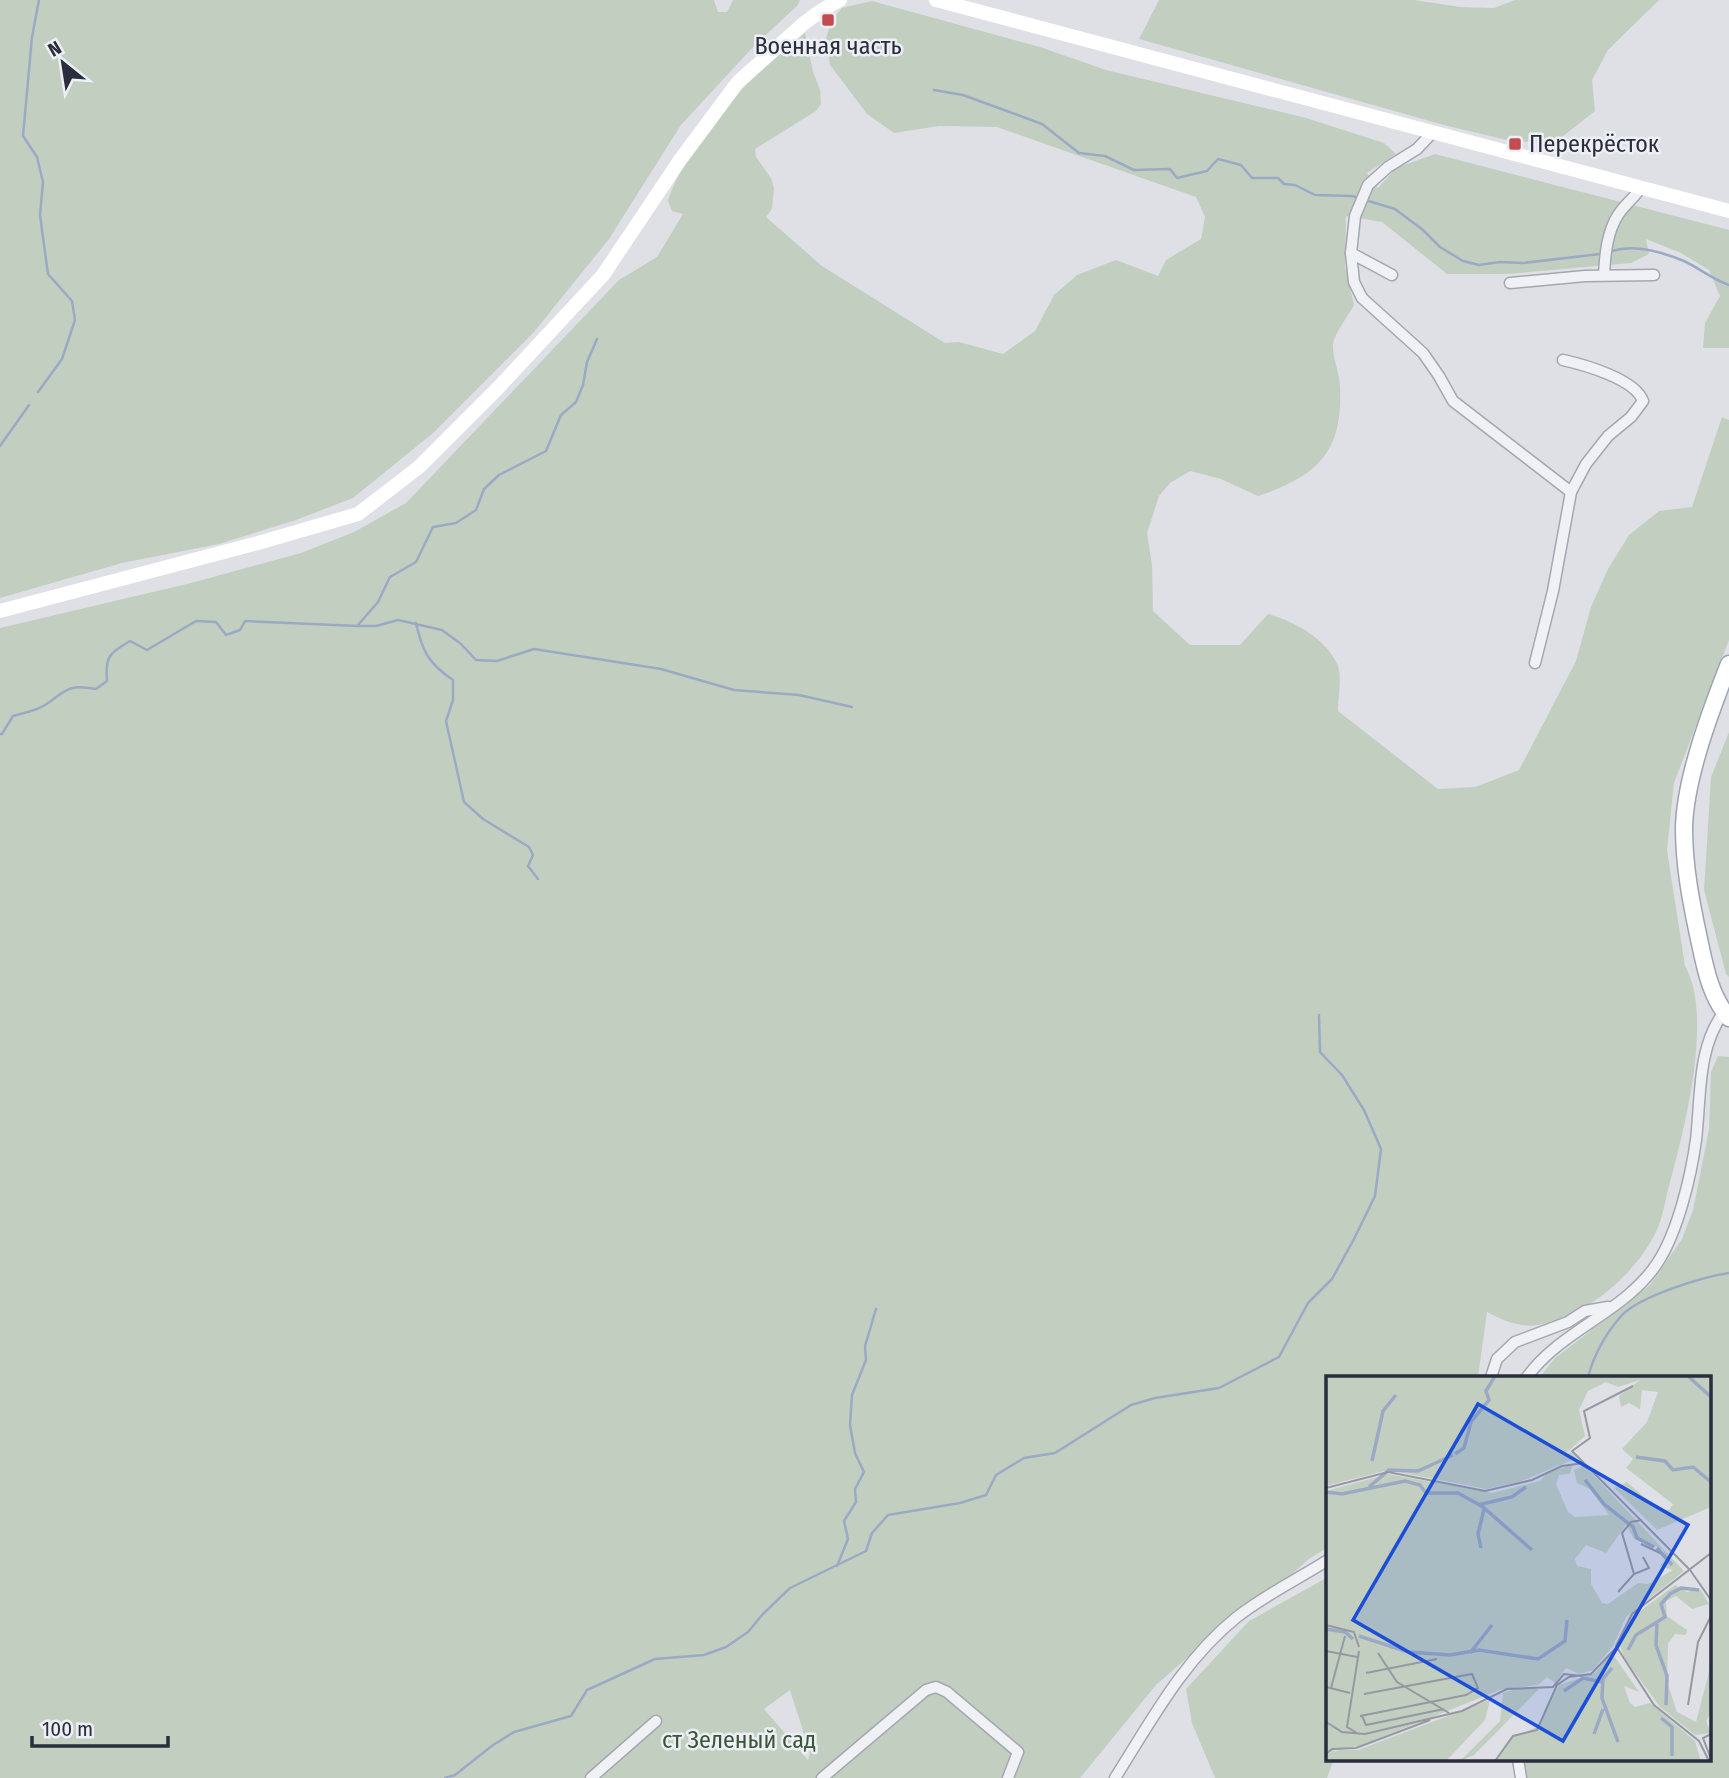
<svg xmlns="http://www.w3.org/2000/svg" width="1729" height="1778" font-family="'Fira Sans Condensed',sans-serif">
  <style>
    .green { fill: #c2cfc0; fill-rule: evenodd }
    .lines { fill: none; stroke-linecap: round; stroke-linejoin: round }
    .stream { stroke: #9ca9c4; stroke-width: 2.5 }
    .street-casing { stroke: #a4a7b0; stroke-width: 13 }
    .primary-casing { stroke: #9ea3b1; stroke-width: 19 }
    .street { stroke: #f0f1f5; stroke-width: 10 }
    .secondary { stroke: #fff; stroke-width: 14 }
    .primary { stroke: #fff; stroke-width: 16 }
    .poi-dot { fill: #c24c4e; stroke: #edeff4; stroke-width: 2.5 }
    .labels { text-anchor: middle; stroke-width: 5; stroke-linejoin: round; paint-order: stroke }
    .poi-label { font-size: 24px; fill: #292d3c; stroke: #edeff4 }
    .park-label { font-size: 24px; fill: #395637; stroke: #edeff4 }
    .inset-river { fill: none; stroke: #9ca9c4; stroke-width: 3.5 }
    .inset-road { fill: none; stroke: #9698a2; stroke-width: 2 }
    .view { fill: #1d4ed8; fill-opacity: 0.15; stroke: #1d4ed8; stroke-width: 3.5 }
    .inset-edge { fill: none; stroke: #292d3c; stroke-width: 3.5 }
  </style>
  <rect width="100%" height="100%" fill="#dee0e6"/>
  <g class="green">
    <polygon points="0,0 714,0 718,12 727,12 733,0 800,0 797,6 755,45 681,125 609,239 534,332 432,434 353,498 296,520 219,544 122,563 0,598"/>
    <polygon points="1159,0 1414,0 1460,7 1494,8 1515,0 1659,0 1608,50 1592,80 1595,111 1557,141 1515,142 1444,125 1139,39"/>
    <path d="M872,1L1040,47L1106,70L1306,118L1384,143L1396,154L1367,173L1378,188L1396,168L1435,154L1729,230V348H1703L1705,323L1720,296L1709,270L1681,253L1646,239L1649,254L1631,263L1508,274H1447L1382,222L1346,216L1345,266L1354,305C1349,314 1334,335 1333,344C1332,357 1340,373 1340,387C1343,452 1318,476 1258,496L1221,479L1190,471L1170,483L1159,496L1147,533L1152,565L1153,611L1190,645H1240L1268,614C1295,622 1327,639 1338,666C1342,678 1338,698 1338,711L1438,789L1475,787L1519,770L1576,661L1591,607L1608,569L1629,535L1659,511L1692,507L1722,417L1729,420V640L1674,783L1667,850L1685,966C1714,1016 1684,1131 1669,1186C1665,1200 1663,1218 1656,1232C1634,1276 1588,1315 1538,1325C1520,1328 1502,1320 1487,1312L1478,1377H1328V1547L1309,1559L1260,1602L1205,1642L1156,1685L1080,1778H0V628L191,583L301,553L354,532L406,503L619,280L657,257L683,214L672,211L668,201C680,162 718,113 747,84C765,66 786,50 805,33L813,72L820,90L821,104L816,111L755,149L756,157L771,178L774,188L772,209L766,217L822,266L945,343L959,342L1003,354L1035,331L1054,295L1077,275L1116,260L1158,276L1166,260L1201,239L1205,217L1196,197L997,127L939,126L894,133L867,114L830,65L826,39L831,21L842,8ZM790,1690L810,1753L808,1760L764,1709Z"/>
    <polygon points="1729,732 1729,977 1726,974 1704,890 1711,777"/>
    <polygon points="1718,1056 1729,1057 1729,1778 1525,1778 1523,1759 1710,1759 1710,1377 1540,1377 1554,1359 1650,1285 1682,1239 1693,1210 1709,1129 1711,1072"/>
    <polygon points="1328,1577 1328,1759 1334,1759 1327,1778 1215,1778 1192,1723 1186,1689 1249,1621"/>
  </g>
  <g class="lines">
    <g class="stream">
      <polyline points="934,90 963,95 1042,124 1079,153 1105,156 1134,170 1170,169 1177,178 1207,171 1218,159 1241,165 1252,178 1278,178 1284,184 1295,185 1315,195 1352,196 1395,209 1423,230 1440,247 1463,261 1479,265 1500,262 1523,263 1600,254"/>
      <path d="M1612,251C1634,244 1662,252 1684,261C1699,268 1712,279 1729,285"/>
      <polyline points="38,392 62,359 75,320 72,301 48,274 40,215 43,182 37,157 23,136 32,37 39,0"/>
      <polyline points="0,446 29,405"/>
      <path d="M416,623C422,651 429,664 453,680V700L446,721L464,802L483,819L529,847L533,855L528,866L538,879"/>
      <polyline points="358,625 378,602 390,577 416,562 433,527 456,523 476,510 484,489 499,475 546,451 561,415 576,402 583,385 587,362 597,339"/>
      <path d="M0,734H2L13,716C23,713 36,711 45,705C67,690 67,684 96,689L107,681C105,657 109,653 130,641L147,650L196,621L216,622L226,635L240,630L245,621L358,626H376L398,620L442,630L461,644L476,660L497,661L534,649L661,669L734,690L799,695L852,707"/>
      <path d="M1588,1377C1594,1355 1606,1333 1622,1315C1641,1296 1702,1277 1729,1273"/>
      <polyline points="837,1566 848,1539 844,1521 856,1502 855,1489 864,1472 855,1453 850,1425 852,1395 866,1360 865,1346 876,1309"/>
      <polyline points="445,1778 455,1775 493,1745 514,1732 571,1716 587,1690 655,1659 704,1655 726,1647 748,1632 763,1614 790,1588 866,1551 872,1533 888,1515 960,1503 986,1495 996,1475 1024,1458 1055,1453 1131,1405 1155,1398 1219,1388 1279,1357 1308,1303 1332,1279 1354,1239 1375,1196 1381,1149 1364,1110 1342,1075 1320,1052 1319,1015"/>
    </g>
    <defs>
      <g id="street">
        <polyline points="1432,133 1417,149 1388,167 1368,185 1355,216 1351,253 1354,282 1362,298 1423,353 1439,376 1453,401 1571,492"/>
        <polyline points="1351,253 1392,275"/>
        <path d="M1604,275C1605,255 1607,232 1618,215C1624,205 1634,198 1640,189"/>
        <polyline points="1510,283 1585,276 1654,275"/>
        <path d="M1535,663L1553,591L1571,492L1586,464L1608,436L1631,417L1643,401C1635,379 1585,365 1563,360"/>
        <polyline points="1491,1377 1497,1359 1515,1342 1568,1322 1585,1311 1608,1307"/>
        <path d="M1527,1377C1562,1329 1626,1312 1658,1262C1678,1231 1691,1176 1696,1140C1701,1098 1697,1047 1724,1012"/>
        <polyline points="1518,1759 1521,1778"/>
        <polyline points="591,1778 656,1721"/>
        <polyline points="822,1778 926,1690 936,1687 947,1692 1018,1752 1008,1778"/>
        <path d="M1115,1778C1151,1721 1184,1659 1237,1617C1265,1595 1298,1579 1328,1560"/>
      </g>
      <path id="primary" d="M1729,664C1711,710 1685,778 1684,828C1684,866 1691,902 1699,939C1705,967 1710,996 1729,1018"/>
    </defs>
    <use href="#street" class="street-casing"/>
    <use href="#primary" class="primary-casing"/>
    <use href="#street" class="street"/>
    <g class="secondary">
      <polyline points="936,0 1729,211"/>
      <polyline points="0,611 258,543 358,514 419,467 498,388 603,275 680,160 738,82 803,24 822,10 840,0"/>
    </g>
    <use href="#primary" class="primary"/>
  </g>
  <g class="poi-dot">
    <rect x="821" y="13" width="14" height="14" rx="3.5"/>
    <rect x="1508" y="137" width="14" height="14" rx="3.5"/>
  </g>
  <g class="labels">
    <g class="poi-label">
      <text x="828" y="54">Военная часть</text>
      <text x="1529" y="152" text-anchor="start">Перекрёсток</text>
    </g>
    <g class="park-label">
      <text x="739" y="1748">ст Зеленый сад</text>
    </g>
  </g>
  <g transform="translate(1326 1376)">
    <rect width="385" height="385" fill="#dee0e6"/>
    <path d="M0,0H385V131L331,154L288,112L301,106L333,134H343L347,128L300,92L307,83L296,73L321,46L332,16L316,14L314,33L303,27L295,31L293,20L314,4L292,11L280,6L262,15L253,34L259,60L238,79L245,76L251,82L193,106L160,113L62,94L0,110ZM247,88L244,98L233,99L230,108L242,136L249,141L283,139L264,113L251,107L248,94L258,89L358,195L300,241L287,270L267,294L253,298L240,292L229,307L221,301L212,309L174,314L36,369L0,377V250L4,249L0,246V115L62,98L166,117L214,105L220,98ZM300,149L308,163L336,173L341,181L334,190L347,194L322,208L312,207L282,228L276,227L265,208V193L251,190L249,183L260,169L280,177ZM349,209L361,216L374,213L383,228L366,233L350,220L340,225L341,240L361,254L360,259L349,258L342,268L341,306L351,336L370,346L385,288V337L380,345L385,357L369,359L334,331L299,283L293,267L305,242ZM286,277L313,316L298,310L304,327L309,331L324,327L369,365L375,385H170L185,362L211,351L233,309L269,297ZM190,313H213L148,379L134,385L174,345L177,317ZM164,324L159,344L120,385H0V379L9,374H32Z" fill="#c2cfc0" fill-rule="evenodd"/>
    <path class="inset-river" d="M363,1L385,21M129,78L138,72L145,46L163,24L160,15L169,0M310,81L339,85L347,94L367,91L385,106M46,85L57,35L70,19M259,104L278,128L307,151L311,162L328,171M43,111L63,94L92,95L127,79M0,116L16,118L79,105L94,109L100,117H132L157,131L206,174M152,129L186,121L200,111M155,172L152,158L158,133M331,172L346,189M331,248L330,269L341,300L340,329M0,253L19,256L27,263M33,260L82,276L124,279L153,274L212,283L239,265L241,244M302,274L310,259L339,241L335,228L344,218L355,212L373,214M144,277L166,249M286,292L277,303L276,322L292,366M238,315L257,302L276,306M335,342L346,351V380M268,358L277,333"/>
    <path class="inset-road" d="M258,87L246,75L264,62L258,35L307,10M0,112L62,96L159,115L206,104L236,90L258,87L364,194M315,168L334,177M364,194L385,224M308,198L296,157L305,146L316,144M292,216L308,198L323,192L317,181M0,249L28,256L33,271M0,275L31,281M52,277L71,306L123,337M40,297L111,283M0,311L24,317M5,312L19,260M362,329L372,266L385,240M34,340L140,319L152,312L146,298L38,318M36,340L40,349L118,333M0,346L16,356L39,358L136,335L181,313L227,311L238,298L256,300M31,357L21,351L33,275M385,358L377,362L385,383M0,378L6,373L30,372L104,344M169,385L187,360L211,354L231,309L243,301L265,298L290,272M383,385L373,365L328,329L290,270L306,238L385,177"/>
    <path class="view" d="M152,28L362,149L237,365L27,244Z"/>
    <rect width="385" height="385" class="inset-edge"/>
  </g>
  <g transform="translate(63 63) rotate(330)" stroke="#edeff4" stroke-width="5" paint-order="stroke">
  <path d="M0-5L12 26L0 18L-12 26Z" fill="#292d3c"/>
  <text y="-10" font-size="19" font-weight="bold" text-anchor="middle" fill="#292d3c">N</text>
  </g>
  <path d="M32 1736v10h136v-10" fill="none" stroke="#292d3c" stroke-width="3.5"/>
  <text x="42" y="1736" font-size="21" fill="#292d3c" stroke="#edeff4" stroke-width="5" paint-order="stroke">100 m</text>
</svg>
